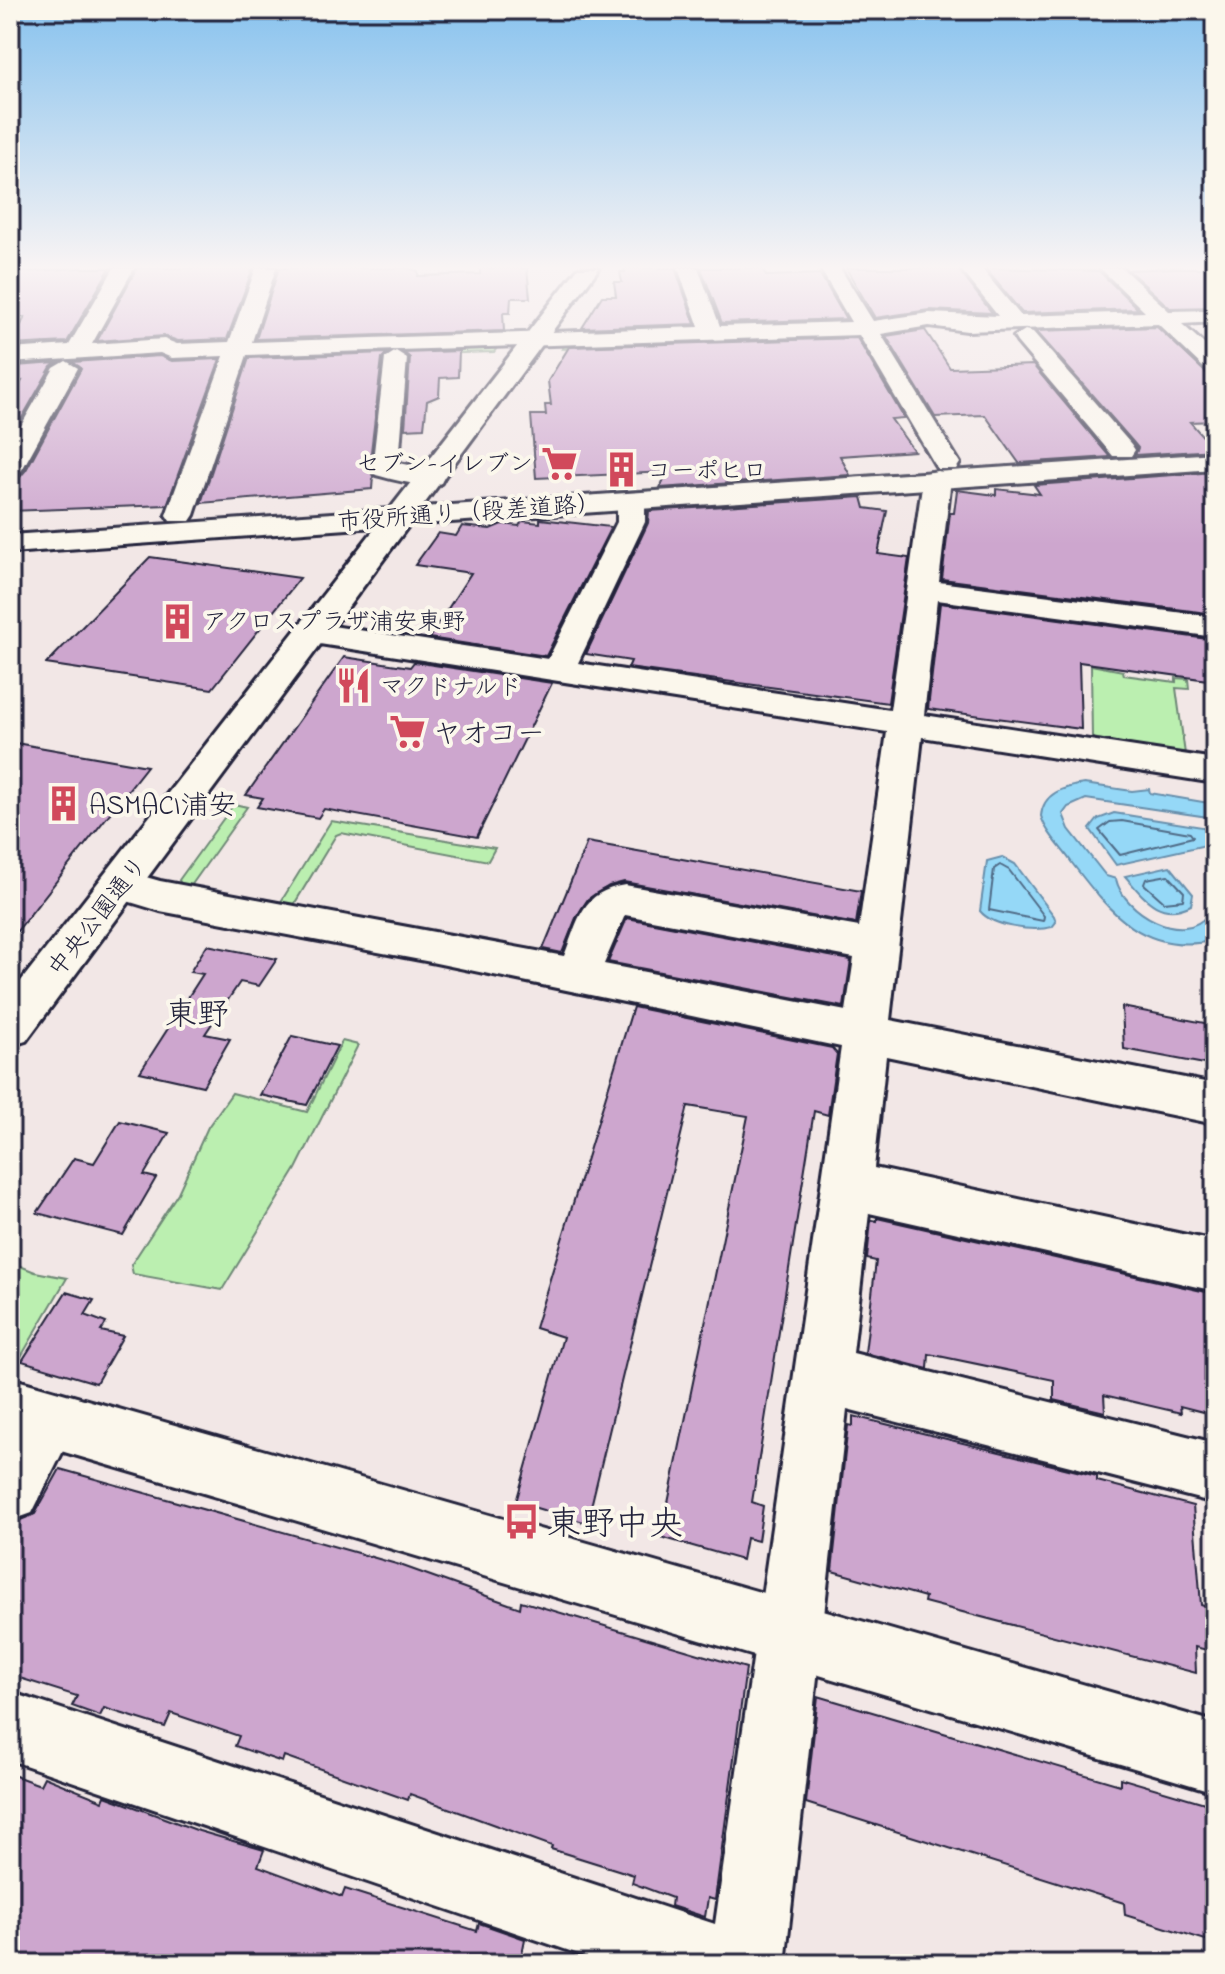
<svg xmlns="http://www.w3.org/2000/svg" width="1225" height="1974" font-family="'Indie Flower','Klee One',sans-serif">
  <style>
    .green { fill: #bbefb0; stroke: #6e8876; stroke-width: 2 }
    .water { fill: #95d8f7; stroke: #678fac; stroke-width: 2 }
    .lines { fill: none; stroke-linecap: round; stroke-linejoin: round }
    .shore { stroke: #506b86; stroke-width: 2 }
    .building { fill: #cda6ce; stroke: #22223b; stroke-width: 2 }
    .minor-casing { stroke: #22223b; stroke-width: 6 }
    .tertiary-casing { stroke: #22223b; stroke-width: 6 }
    .minor { fill: #fbf7ec; fill-rule: evenodd }
    .tertiary { fill: #fbf7ec; fill-rule: evenodd }
    .labels { text-anchor: middle; stroke-width: 8; stroke-linejoin: round; paint-order: stroke }
    .far-poi-label { font-size: 24px; fill: #22223b; stroke: #fbf7ec; text-anchor: start }
    .far-street-label { font-size: 24px; fill: #22223b; stroke: #fbf7ec }
    .poi-label { font-size: 28px; fill: #22223b; stroke: #fbf7ec; text-anchor: start }
    .quarter-label { font-size: 32px; fill: #22223b; stroke: #fbf7ec }
    .near-poi-label { font-size: 34px; fill: #22223b; stroke: #fbf7ec; text-anchor: start }
  </style>
  <rect width="100%" height="100%" fill="#f2e7e6"/>
  <filter id="ink" filterUnits="userSpaceOnUse"><feTurbulence type="fractalNoise" baseFrequency=".0125" numOctaves="2"/><feDisplacementMap in="SourceGraphic" scale="16" xChannelSelector="R" yChannelSelector="G"/><feConvolveMatrix kernelMatrix="1 2 1 2 8 2 1 2 1" color-interpolation-filters="sRGB"/></filter>
  <g filter="url(#ink)">
    <g class="green">
      <polygon points="855,331 861,339 562,349 568,340"/>
      <polygon points="501,343 494,352 248,360 249,352"/>
      <polygon points="1215,453 1215,457 610,492 1136,457"/>
      <polygon points="1091,665 1123,671 1124,675 1176,682 1176,678 1188,679 1189,689 1176,688 1185,754 1092,738"/>
      <polygon points="234,804 247,807 188,890 183,889 179,880"/>
      <polygon points="331,821 495,848 488,861 341,833 336,835 290,911 277,908"/>
      <polygon points="342,1041 358,1045 296,1169 222,1290 133,1274 131,1265 178,1193 208,1127 232,1093 307,1112"/>
      <polygon points="10,1262 35,1272 67,1278 12,1372"/>
    </g>
    <g class="water">
      <path d="M1084,784L1132,791L1149,789L1150,793L1215,804V818L1086,799L1068,807L1063,814L1069,829L1106,876L1116,879C1123,912 1184,947 1208,914C1212,907 1213,897 1215,889V940C1145,957 1110,913 1072,863C1062,848 1046,833 1041,816C1043,793 1064,787 1084,784Z"/>
      <polygon points="1114,813 1215,829 1215,843 1116,865 1090,829 1098,819"/>
      <path d="M1002,857L1015,864L1054,916L1056,922L1052,927C1033,932 993,927 980,911L987,861Z"/>
      <path d="M1170,866L1193,894L1191,905C1160,921 1144,898 1125,876Z"/>
    </g>
    <g class="lines">
      <g class="shore">
        <polygon points="1122,821 1190,833 1193,837 1120,855 1099,830 1110,822"/>
        <polygon points="1000,865 1009,870 1044,916 1043,921 989,910 994,869"/>
        <polygon points="1168,875 1184,892 1183,900 1164,902 1144,884 1146,879"/>
      </g>
    </g>
    <g class="building">
      <polygon points="78,268 110,268 67,342 11,345 25,317 10,317 10,273"/>
      <polygon points="137,268 253,268 227,339 178,341 164,336 97,341"/>
      <polygon points="279,268 407,268 418,271 418,276 480,274 480,268 527,268 530,298 511,298 510,313 503,313 504,331 256,339"/>
      <polygon points="625,268 675,268 695,324 582,328 602,296 616,296 614,282 622,282 620,272 625,272"/>
      <polygon points="701,268 762,268 766,276 820,274 846,319 722,323"/>
      <polygon points="846,268 957,268 992,313 929,310 875,318"/>
      <polygon points="985,268 1099,271 1138,309 1022,313"/>
      <polygon points="1175,268 1215,268 1215,307 1170,308 1128,270"/>
      <polygon points="1157,327 1215,381 1215,421 1190,422 1215,450 1135,455 1138,448 1133,442 1036,331"/>
      <polygon points="925,330 950,368 1033,365 1110,457 1019,463 985,415 935,417 886,336"/>
      <polygon points="857,338 904,418 891,419 914,451 840,456 850,475 660,488 667,472 536,478 531,415 546,415 545,405 551,405 548,381 569,347"/>
      <polygon points="459,351 458,377 440,378 439,396 427,401 424,428 405,429 410,358 404,353"/>
      <polygon points="387,353 382,358 369,469 373,476 372,489 201,503 249,358"/>
      <polygon points="160,356 172,361 220,359 167,505 10,511 10,479 20,477 26,470 81,369 73,362"/>
      <polygon points="57,363 51,367 10,439 10,401 22,381 10,382 10,374 15,366"/>
      <polygon points="1215,472 1215,614 942,579 950,513 954,513 957,490 996,495 996,489 1040,494 1034,485"/>
      <polygon points="862,497 865,508 887,511 878,554 909,558 888,703 628,668 631,661 586,654 648,523 649,511"/>
      <polygon points="540,519 611,527 546,656 429,638 471,573 415,565 438,533 456,536 462,526 490,529 502,524 519,526 522,521 540,523"/>
      <polygon points="150,557 300,578 212,689 46,664"/>
      <polygon points="940,603 1215,640 1215,681 1079,662 1081,729 928,709"/>
      <polygon points="344,657 410,667 414,662 552,683 477,837 324,809 318,818 257,807 263,798 246,795"/>
      <polygon points="10,742 147,766 10,940"/>
      <polygon points="587,842 861,891 856,924 624,882 609,886 588,899 576,918 562,953 543,949"/>
      <polygon points="627,918 851,960 844,1007 608,962"/>
      <polygon points="207,945 277,959 259,986 240,982 205,1034 230,1039 203,1086 140,1072 203,974 190,972"/>
      <polygon points="633,1007 832,1048 837,1054 828,1115 814,1111 752,1502 763,1506 758,1541 746,1538 742,1560 661,1537 748,1116 688,1106 587,1523 516,1502 563,1337 535,1328"/>
      <polygon points="1122,1007 1215,1025 1215,1066 1124,1049"/>
      <polygon points="292,1036 337,1046 307,1105 260,1095"/>
      <polygon points="120,1121 169,1133 144,1175 156,1178 123,1235 37,1213 74,1158 94,1163"/>
      <polygon points="877,1218 1215,1294 1215,1415 1180,1406 1181,1413 1104,1395 1105,1412 1054,1400 1054,1380 929,1354 928,1369 865,1353 876,1261 867,1259 871,1220 877,1221"/>
      <polygon points="66,1292 94,1300 85,1315 106,1323 101,1331 123,1336 96,1383 22,1361"/>
      <polygon points="853,1416 1097,1476 1097,1481 1193,1506 1201,1605 1212,1609 1215,1652 1195,1647 1196,1673 924,1602 925,1597 832,1571 848,1425 853,1426"/>
      <polygon points="60,1469 400,1565 520,1608 521,1601 746,1668 715,1900 708,1898 705,1917 671,1906 672,1898 632,1883 634,1875 551,1849 552,1846 410,1794 408,1800 284,1756 282,1762 235,1746 239,1736 171,1713 165,1727 104,1708 100,1716 72,1706 77,1696 10,1675 10,1536 18,1521 35,1514"/>
      <polygon points="818,1696 1120,1785 1120,1778 1215,1806 1215,1943 1125,1915 1124,1903 806,1803"/>
      <polygon points="10,1774 40,1785 44,1777 103,1801 105,1796 199,1831 264,1850 258,1866 342,1897 345,1889 477,1931 479,1923 525,1939 520,1964 10,1964"/>
    </g>
    <g class="lines">
      <defs>
        <g id="minor">
          <polygon points="114,268 134,268 92,344 164,339 177,344 229,342 256,268 276,268 252,342 699,327 678,268 698,268 720,326 851,322 820,268 840,268 873,321 929,313 998,316 960,268 981,268 1021,316 1145,312 1100,268 1122,268 1169,311 1215,310 1215,322 1182,324 1215,354 1215,373 1207,371 1158,324 967,331 929,326 881,334 960,463 956,469 938,469 934,463 859,335 247,355 194,515 190,521 170,521 166,515 224,356 172,358 160,353 10,363 10,349 69,345"/>
          <polygon points="1025,330 1033,332 1131,444 1135,450 1131,456 1113,456 1017,342 1014,337"/>
          <path d="M396,351L407,358L399,463L441,471L444,477L441,483C421,488 395,480 376,475L372,469L385,358Z"/>
          <polygon points="66,361 78,368 23,468 19,474 10,476 10,445 54,368"/>
          <path d="M937,471L947,473L951,479L939,582L1215,617V637L937,600L924,715L1215,759V783L922,737L890,1020L1215,1084V1124L886,1056L874,1168L1215,1241V1291L869,1213L853,1353L1215,1443V1503L847,1409L785,1964H608L10,1760V1692L715,1924L841,1047L431,962L160,911L107,895L101,885L107,875L121,870L160,881L564,956C579,919 581,892 625,885L859,927L887,732L313,643L302,640L297,633L302,626L313,623L548,659L617,522V502L621,496H641L645,502V522L578,663L890,710L923,479L927,473ZM625,915L854,958L846,1011L604,964Z"/>
          <path d="M50,1390L71,1398L79,1419L32,1513L10,1521C10,1473 0,1412 50,1390Z"/>
        </g>
        <g id="tertiary">
          <polygon points="578,268 599,268 422,507 1215,453 1215,469 409,525 26,1041 10,1046 10,995 376,527 10,553 10,535 390,509"/>
          <polygon points="10,1378 1215,1722 1215,1792 10,1436"/>
        </g>
      </defs>
      <use href="#minor" class="minor-casing"/>
      <use href="#tertiary" class="tertiary-casing"/>
      <use href="#minor" class="minor"/>
      <use href="#tertiary" class="tertiary"/>
    </g>
  </g>
  <linearGradient id="sky" x2="0" y2="1"><stop stop-color="#87c2ee"/><stop offset="0.49" stop-color="#f9f4f4"/><stop offset="1" stop-color="#f9f4f4" stop-opacity="0"/></linearGradient>
  <rect width="1225" height="545" fill="url(#sky)"/>
  <defs>
    <symbol id="supermarket-bare" viewBox="-9 -9 18 18"><path d="M-6-5.5h2.5l.6 2H6L4.5 2H-2.5L-4.4-4H-6ZM-1.5 3.2a1.3 1.3 0 1 0 .1 0ZM3 3.2a1.3 1.3 0 1 0 .1 0Z" fill="#d1495b" stroke="#fbf7ec" stroke-width="2.5" paint-order="stroke"/></symbol>
    <symbol id="building-bare" viewBox="-9 -9 18 18"><path d="M-4-6H4V6H1V3H-1V6H-4ZM-2.5-4.3h1.7v1.8h-1.7ZM.8-4.3h1.7v1.8H.8ZM-2.5-1h1.7V.8h-1.7ZM.8-1h1.7V.8H.8Z" fill="#d1495b" stroke="#fbf7ec" stroke-width="2.5" paint-order="stroke"/></symbol>
    <symbol id="restaurant-bare" viewBox="-9 -9 18 18"><path d="M-5-6h1v4h1v-4h1v4h1v-4h1v5L-1.5 .5V6h-2V.5L-5-1ZM5-6V6H3V1.5H1.5Q1.5-4 5-6Z" fill="#d1495b" stroke="#fbf7ec" stroke-width="2.5" paint-order="stroke"/></symbol>
    <symbol id="bus-bare" viewBox="-9 -9 18 18"><path d="M-5-6H5V4H4V6H2V4H-2V6H-4V4H-5ZM-3.5-4V0h7V-4ZM-3.5 1.2v1.5H-2V1.2ZM2 1.2v1.5H3.5V1.2Z" fill="#d1495b" stroke="#fbf7ec" stroke-width="2.5" paint-order="stroke"/></symbol>
  </defs>
  <g fill-rule="evenodd">
    <use href="#supermarket-bare" x="534" y="438" width="51" height="51"/>
    <use href="#building-bare" x="596" y="444" width="51" height="51"/>
    <use href="#building-bare" x="152" y="596" width="51" height="51"/>
    <use href="#restaurant-bare" x="328" y="660" width="51" height="51"/>
    <use href="#supermarket-bare" x="382" y="706" width="51" height="51"/>
    <use href="#building-bare" x="38" y="778" width="51" height="51"/>
    <use href="#bus-bare" x="496" y="1496" width="51" height="51"/>
  </g>
  <g class="labels">
    <g class="far-poi-label">
      <text x="533" y="471" text-anchor="end">セブン-イレブン</text>
      <text x="647" y="478">コーポヒロ</text>
      <text x="203" y="629">アクロスプラザ浦安東野</text>
      <text x="380" y="694">マクドナルド</text>
    </g>
    <g class="far-street-label">
      <text transform="translate(469 512) rotate(-4)" y="8">市役所通り（段差道路）</text>
      <text transform="translate(97 916) rotate(-52)" y="8">中央公園通り</text>
    </g>
    <g class="poi-label">
      <text x="433" y="742">ヤオコー</text>
      <text x="89" y="814">ASMACI浦安</text>
    </g>
    <g class="quarter-label">
      <text x="197" y="1024">東野</text>
    </g>
    <g class="near-poi-label">
      <text x="547" y="1534">東野中央</text>
    </g>
  </g>
  <rect width="1225" height="1974" fill="none" stroke="#fbf7ec" stroke-width="40"/>
  <rect x="20" y="20" width="1185" height="1934" fill="none" stroke="#22223b" stroke-width="3" filter="url(#ink)"/>
</svg>
